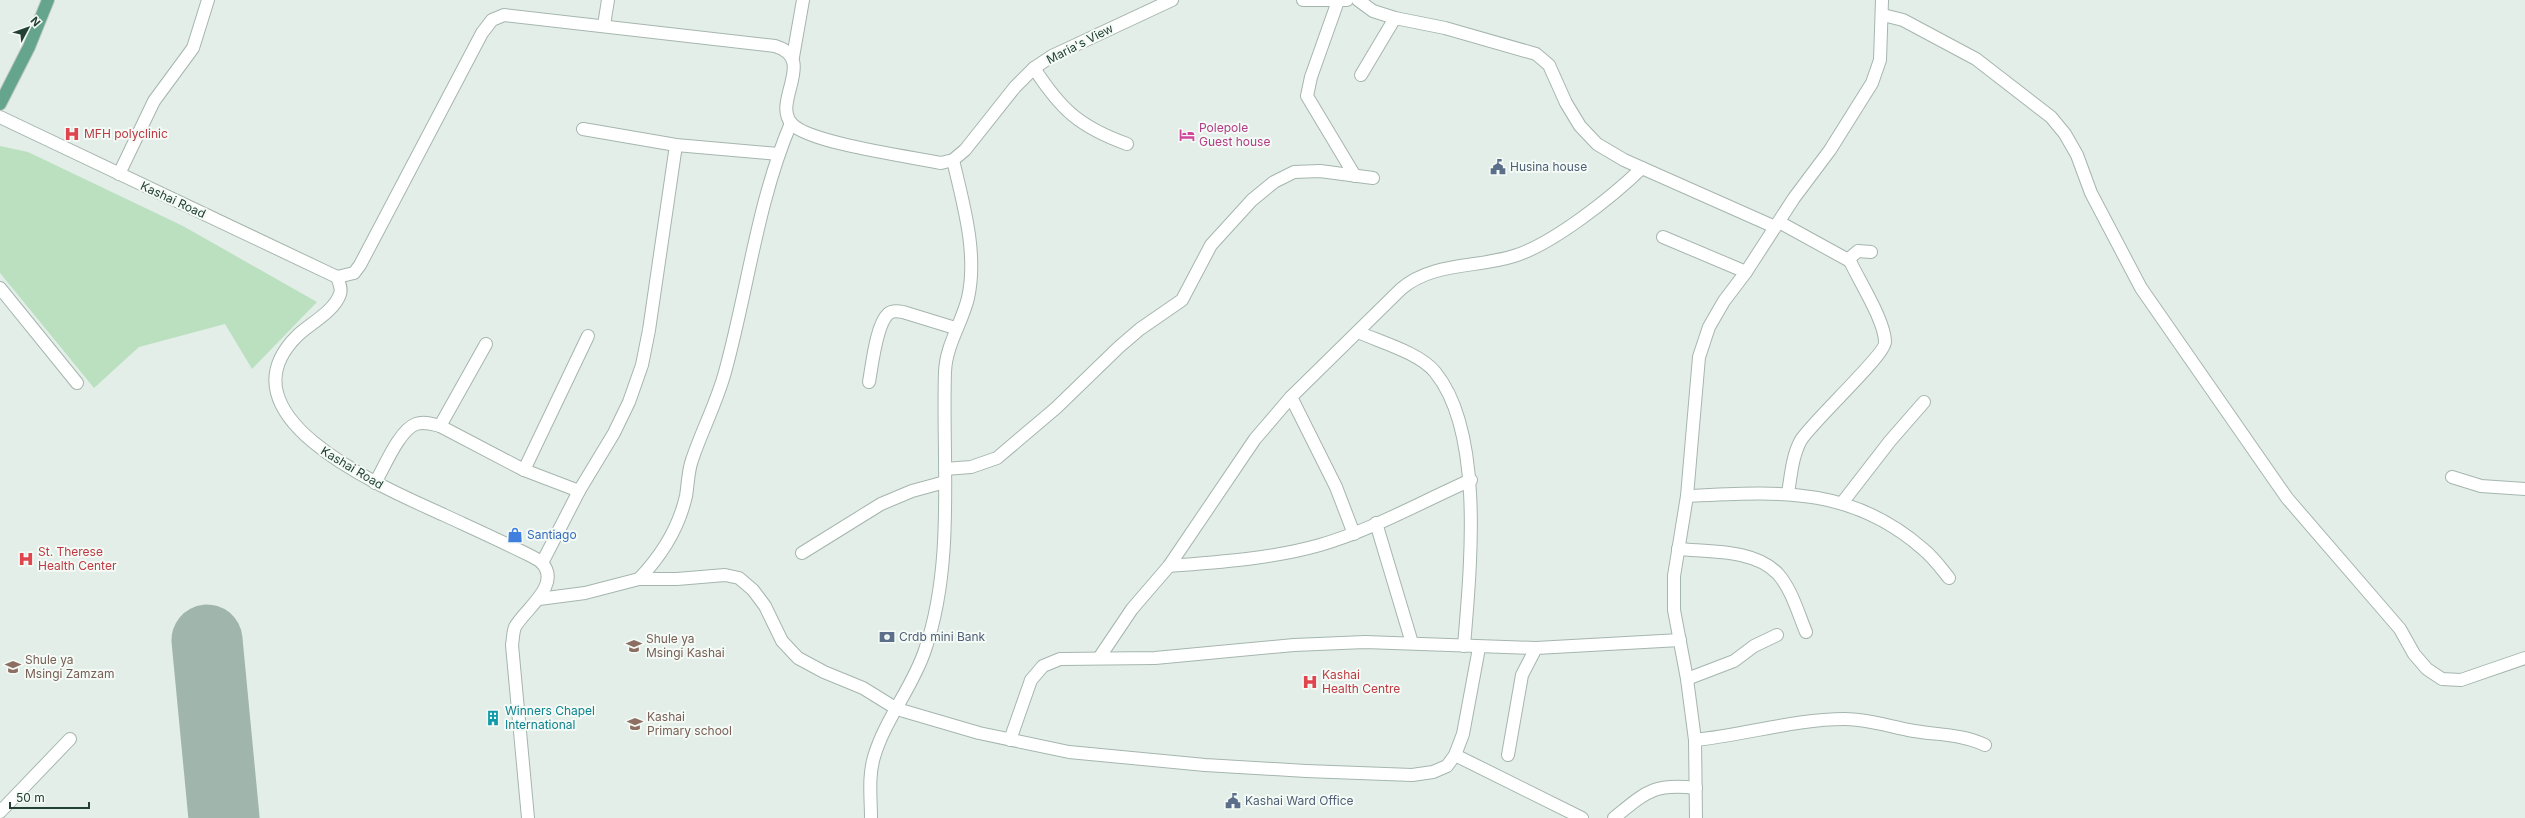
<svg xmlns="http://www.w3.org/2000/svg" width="2525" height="818" font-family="Inter,sans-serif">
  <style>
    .green { fill: #bbe0c0 }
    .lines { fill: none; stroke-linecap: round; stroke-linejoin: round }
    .runway { stroke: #a0b5ac; stroke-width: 71 }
    .minor-casing { stroke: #a5b6ae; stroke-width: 14 }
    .major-casing { stroke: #c1cac6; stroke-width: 14 }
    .minor { stroke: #fff; stroke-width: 12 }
    .major { stroke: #66a58d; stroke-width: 12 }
    .labels { text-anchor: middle; stroke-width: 4; stroke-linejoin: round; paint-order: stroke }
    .street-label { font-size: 12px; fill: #224034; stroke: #f4faf6 }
    .hotel-label { font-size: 12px; fill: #b23c85; stroke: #f4faf6; text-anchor: start }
    .health-label { font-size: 12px; fill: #be3a42; stroke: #f4faf6; text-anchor: start }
    .service-label { font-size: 12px; fill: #4e5e75; stroke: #f4faf6; text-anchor: start }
    .shop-label { font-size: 12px; fill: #366cbe; stroke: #f4faf6; text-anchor: start }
    .education-label { font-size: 12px; fill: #785e54; stroke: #f4faf6; text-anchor: start }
    .culture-label { font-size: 12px; fill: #0d838f; stroke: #f4faf6; text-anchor: start }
  </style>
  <rect width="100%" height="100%" fill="#e3eee8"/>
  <polygon class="green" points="0,146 28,152 183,226 317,302 252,369 225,324 139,347 94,388 0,273"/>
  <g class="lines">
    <polyline class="runway" points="207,640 224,818"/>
    <defs>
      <g id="minor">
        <polyline points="1303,0 1347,0"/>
        <polyline points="1358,0 1373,11 1395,18 1445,28 1536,54 1549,65 1566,103 1580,126 1597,144 1624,160 1775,227"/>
        <polyline points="1338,1 1311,77 1307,96 1355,176"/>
        <polyline points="1883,15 1903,20 1976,59 2051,117 2065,134 2077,155 2091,193 2141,288 2287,498 2400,629 2414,654 2427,669 2442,679 2461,680 2525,658"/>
        <polyline points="604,25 608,0"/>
        <polyline points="793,57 803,0"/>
        <path d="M1034,68C1061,110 1080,127 1127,144"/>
        <polyline points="1361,75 1395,18"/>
        <path d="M0,117L337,277C339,282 342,289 340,294C334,312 309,324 297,336C215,418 389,490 444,515C472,528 501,541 529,555C533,557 539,560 542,563C562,585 524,610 515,627C513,632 513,639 512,645L528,818"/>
        <polyline points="583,129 676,145 778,154"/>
        <polyline points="119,174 154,101 193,48 208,0"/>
        <polyline points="1779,222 1850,261"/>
        <polyline points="1663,237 1746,272"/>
        <path d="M337,277L354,273L360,265L482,33L492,20L504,15L775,46C818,59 771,102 792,124C809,143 912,157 941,163L953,160L965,150L1015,87L1034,68L1052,56L1172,0"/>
        <polyline points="0,288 77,383"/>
        <path d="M1358,332C1380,342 1420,353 1435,372C1485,433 1470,571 1464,646"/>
        <path d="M869,382C872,366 876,325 888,314C892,310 898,311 903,312L955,328"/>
        <polyline points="1291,397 1336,487 1354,534"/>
        <polyline points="440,426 486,344"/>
        <polyline points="945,469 971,467 997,458 1056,408 1119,347 1140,329 1182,300 1211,245 1252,200 1274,182 1294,172 1320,171 1373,178"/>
        <polyline points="524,470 588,336"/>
        <polyline points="2452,477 2481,486 2525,489"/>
        <path d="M375,483C384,468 399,430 416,424C424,421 432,424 440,426L524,470L579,491"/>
        <path d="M1788,493C1791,476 1792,456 1801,440C1813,421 1886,354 1885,342C1885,321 1859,281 1850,261L1851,257L1858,251L1871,252"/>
        <path d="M1687,496C1777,492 1850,485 1923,549C1933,557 1941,568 1949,578"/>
        <polyline points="1842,503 1890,441 1924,402"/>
        <polyline points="1376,523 1412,643"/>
        <path d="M1678,549C1709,552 1755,549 1778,574C1792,590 1798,613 1806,632"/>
        <polyline points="802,553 881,504 912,491 945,482"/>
        <polyline points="542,563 579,491 614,433 629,402 642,365 649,330 676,145"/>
        <path d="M1169,566C1220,562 1270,559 1320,545C1372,530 1421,502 1471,480"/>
        <path d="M639,579C661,556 679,527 686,496C688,484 688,471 692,460C702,430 717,402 725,372C748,289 757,203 791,123"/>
        <polyline points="539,599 585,593 639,579 677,579 725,575 739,578 753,590 765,606 782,641 798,658 824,672 863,688 897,709 979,733 1069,752 1205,765 1306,771 1412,775 1433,772 1447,766 1455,755 1463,734 1479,648"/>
        <path d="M1099,658L1132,609L1169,566L1255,439L1291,397L1401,289C1432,262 1476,268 1514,256C1553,244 1612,197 1642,168"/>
        <polyline points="1687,679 1734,661 1754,646 1777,635"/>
        <polyline points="1010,740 1031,680 1043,666 1060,659 1155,658 1294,645 1365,642 1536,648 1680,640"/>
        <path d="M1695,740C1745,735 1795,719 1845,719C1868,719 1891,727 1914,731C1938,735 1962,734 1985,745"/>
        <polyline points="1455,755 1582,818"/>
        <polyline points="1508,755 1522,675 1536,648"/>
        <polyline points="0,812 70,739"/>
        <path d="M871,818C871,798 868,777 874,757C885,719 913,687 925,650C955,563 942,462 945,372C946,345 962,323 968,298C978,253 963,203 953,160"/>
        <path d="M1614,818C1646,792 1653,783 1696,788"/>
        <polyline points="1696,818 1695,740 1687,679 1674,610 1674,576 1687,496 1699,357 1709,327 1724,301 1746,272 1794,198 1830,150 1872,83 1880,60 1882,0"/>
      </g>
      <polyline id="major" points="0,104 29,47 48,0"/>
    </defs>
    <use href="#minor" class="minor-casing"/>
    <use href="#major" class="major-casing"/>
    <use href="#minor" class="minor"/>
    <use href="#major" class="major"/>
  </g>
  <defs>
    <symbol id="hospital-bare" viewBox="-9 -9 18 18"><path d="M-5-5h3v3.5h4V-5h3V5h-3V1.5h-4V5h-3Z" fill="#e0444e" stroke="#f4faf6" stroke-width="2.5" paint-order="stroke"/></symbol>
    <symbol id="hotel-bare" viewBox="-9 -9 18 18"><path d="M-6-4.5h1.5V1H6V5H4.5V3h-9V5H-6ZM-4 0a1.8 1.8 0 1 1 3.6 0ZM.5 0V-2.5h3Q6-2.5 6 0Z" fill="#d1479c" stroke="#f4faf6" stroke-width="2.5" paint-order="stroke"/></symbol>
    <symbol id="civic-bare" viewBox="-9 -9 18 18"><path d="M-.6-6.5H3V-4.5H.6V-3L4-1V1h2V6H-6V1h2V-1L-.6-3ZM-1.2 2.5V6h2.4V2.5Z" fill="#5c6f8a" stroke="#f4faf6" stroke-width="2.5" paint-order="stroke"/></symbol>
    <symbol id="shop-bare" viewBox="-9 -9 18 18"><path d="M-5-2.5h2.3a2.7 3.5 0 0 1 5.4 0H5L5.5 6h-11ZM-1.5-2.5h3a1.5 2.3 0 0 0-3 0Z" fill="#3f7fe0" stroke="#f4faf6" stroke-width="2.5" paint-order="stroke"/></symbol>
    <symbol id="bank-bare" viewBox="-9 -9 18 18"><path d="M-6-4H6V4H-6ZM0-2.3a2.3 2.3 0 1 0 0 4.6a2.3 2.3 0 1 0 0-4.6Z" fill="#5c6f8a" stroke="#f4faf6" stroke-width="2.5" paint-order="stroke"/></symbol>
    <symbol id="school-bare" viewBox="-9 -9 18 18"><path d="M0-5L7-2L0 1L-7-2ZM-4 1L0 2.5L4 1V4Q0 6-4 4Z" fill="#8d6e63" stroke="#f4faf6" stroke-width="2.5" paint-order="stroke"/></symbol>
    <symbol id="building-bare" viewBox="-9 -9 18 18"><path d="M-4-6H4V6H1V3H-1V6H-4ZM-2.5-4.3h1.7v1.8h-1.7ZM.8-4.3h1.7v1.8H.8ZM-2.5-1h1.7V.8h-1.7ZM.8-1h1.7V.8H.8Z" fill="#0f9aa8" stroke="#f4faf6" stroke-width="2.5" paint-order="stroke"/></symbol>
  </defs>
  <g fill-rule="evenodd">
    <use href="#hospital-bare" x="61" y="123" width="22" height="22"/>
    <use href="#hotel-bare" x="1176" y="124" width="22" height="22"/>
    <use href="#civic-bare" x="1487" y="156" width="22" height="22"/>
    <use href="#shop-bare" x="504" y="524" width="22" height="22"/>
    <use href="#hospital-bare" x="15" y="548" width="22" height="22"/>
    <use href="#bank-bare" x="876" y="626" width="22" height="22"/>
    <use href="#school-bare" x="623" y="635" width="22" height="22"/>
    <use href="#school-bare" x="2" y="656" width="22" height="22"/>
    <use href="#hospital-bare" x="1299" y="671" width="22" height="22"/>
    <use href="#building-bare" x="482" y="707" width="22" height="22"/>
    <use href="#school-bare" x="624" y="713" width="22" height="22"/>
    <use href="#civic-bare" x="1222" y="790" width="22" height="22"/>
  </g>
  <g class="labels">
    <g class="street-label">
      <text transform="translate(1080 44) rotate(-27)" y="4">Maria's View</text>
      <text transform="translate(173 200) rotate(25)" y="4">Kashai Road</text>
      <text transform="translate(352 468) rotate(31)" y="4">Kashai Road</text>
    </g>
    <g class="hotel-label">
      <text x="1199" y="132">Polepole<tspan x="1199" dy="14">Guest house</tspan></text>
    </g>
    <g class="health-label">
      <text x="84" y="138">MFH polyclinic</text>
      <text x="38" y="556">St. Therese<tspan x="38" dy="14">Health Center</tspan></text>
      <text x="1322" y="679">Kashai<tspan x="1322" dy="14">Health Centre</tspan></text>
    </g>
    <g class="service-label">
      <text x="1510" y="171">Husina house</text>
      <text x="899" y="641">Crdb mini Bank</text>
      <text x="1245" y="805">Kashai Ward Office</text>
    </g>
    <g class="shop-label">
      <text x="527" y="539">Santiago</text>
    </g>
    <g class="education-label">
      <text x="646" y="643">Shule ya<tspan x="646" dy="14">Msingi Kashai</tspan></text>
      <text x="25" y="664">Shule ya<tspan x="25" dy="14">Msingi Zamzam</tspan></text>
      <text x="647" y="721">Kashai<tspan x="647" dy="14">Primary school</tspan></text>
    </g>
    <g class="culture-label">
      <text x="505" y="715">Winners Chapel<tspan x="505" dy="14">International</tspan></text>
    </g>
  </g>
  <g transform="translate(28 28) rotate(49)" stroke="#f4faf6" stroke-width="3" paint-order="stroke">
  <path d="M0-3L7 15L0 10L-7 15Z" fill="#224034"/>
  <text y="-6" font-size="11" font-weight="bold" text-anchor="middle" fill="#224034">N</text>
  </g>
  <path d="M10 802v6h79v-6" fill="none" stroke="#224034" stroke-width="2"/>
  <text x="16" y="802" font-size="12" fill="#224034" stroke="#f4faf6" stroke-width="3" paint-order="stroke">50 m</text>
</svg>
